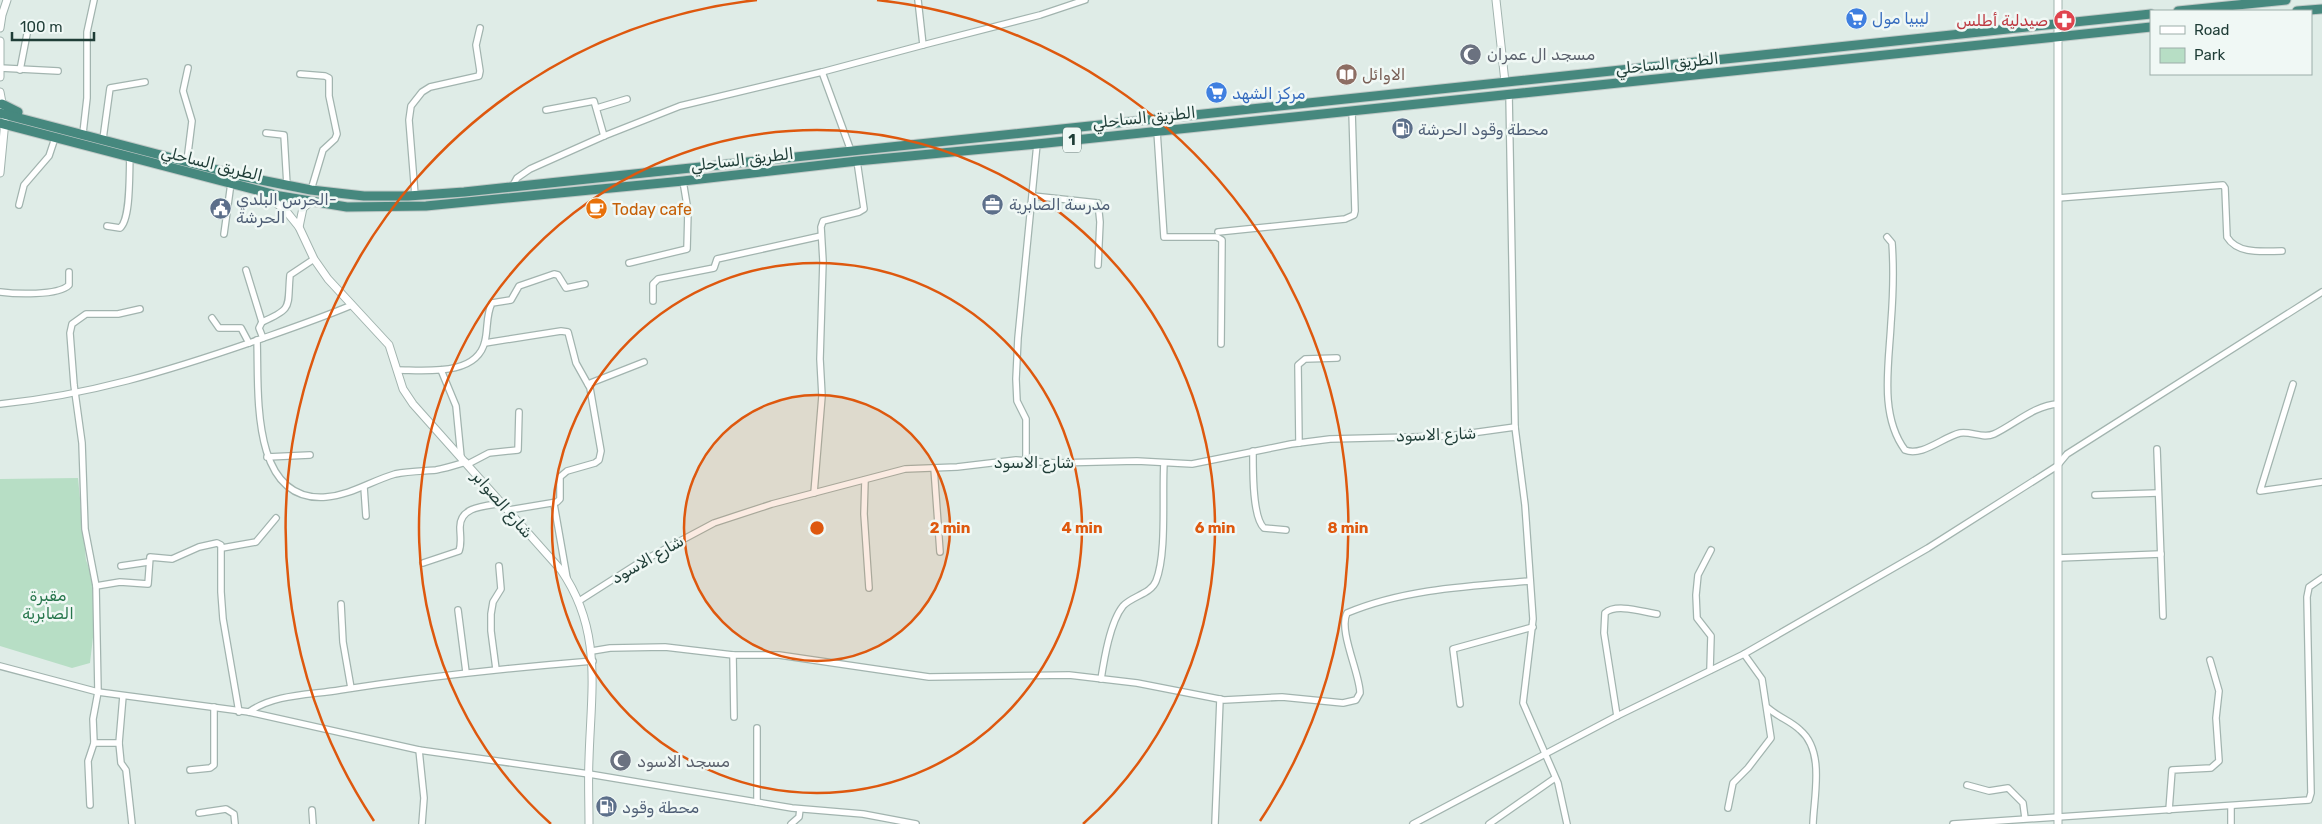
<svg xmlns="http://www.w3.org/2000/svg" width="2322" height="824" font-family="Rubik,'Noto Sans Arabic',sans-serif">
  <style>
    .green { fill: #b7dec5 }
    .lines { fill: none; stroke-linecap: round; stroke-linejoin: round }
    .minor-casing { stroke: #a2b4af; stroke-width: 8 }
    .tertiary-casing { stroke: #a2b4af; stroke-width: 9 }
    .trunk-casing { stroke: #c0c9c7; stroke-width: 11 }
    .minor { stroke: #fff; stroke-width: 5.5 }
    .tertiary { stroke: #fff; stroke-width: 7 }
    .trunk { stroke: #46887e; stroke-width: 9 }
    .ring { fill: none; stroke: #de580e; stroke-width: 2.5 }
    .labels { text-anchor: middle; stroke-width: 5; stroke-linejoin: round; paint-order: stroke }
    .shield { fill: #f0f8f5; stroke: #5e7570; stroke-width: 1 }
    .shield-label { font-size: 15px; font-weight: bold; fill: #1f3d37 }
    .shop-label { font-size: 16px; fill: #366cbe; stroke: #f0f8f5; text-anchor: start }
    .health-label { font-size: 16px; fill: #be3a42; stroke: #f0f8f5; text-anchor: end }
    .worship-label { font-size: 16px; fill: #5b616d; stroke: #f0f8f5; text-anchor: start }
    .street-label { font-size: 16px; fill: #1f3d37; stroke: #f0f8f5 }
    .education-label { font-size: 16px; fill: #785e54; stroke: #f0f8f5; text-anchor: start }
    .service-label { font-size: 16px; fill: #4e5e75; stroke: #f0f8f5; text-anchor: start }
    .food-label { font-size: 16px; fill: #c56008; stroke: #f0f8f5; text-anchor: start }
    .park-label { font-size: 16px; fill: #27764c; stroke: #f0f8f5 }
    .centre { fill: #de580e; stroke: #f0f8f5; stroke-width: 2.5 }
    .ring-label { font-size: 15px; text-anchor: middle; font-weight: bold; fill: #de580e; stroke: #f0f8f5; stroke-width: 5; stroke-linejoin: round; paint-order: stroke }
  </style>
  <rect width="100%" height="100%" fill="#dfece7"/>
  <polygon class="green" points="78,478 86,560 98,594 90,663 72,668 0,646 0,479"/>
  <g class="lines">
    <defs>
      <g id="minor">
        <polyline points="923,45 1040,15 1085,0"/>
        <polyline points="0,68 58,71"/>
        <polyline points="20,70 27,34"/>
        <polyline points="300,74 325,76 329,78 329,96 337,134 335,139 323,150 311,190"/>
        <polyline points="1509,94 1515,427 1525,505 1533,619 1523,703 1558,783 1567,824"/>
        <polyline points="597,108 627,99"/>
        <polyline points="546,110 594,101 604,136"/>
        <polyline points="1157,131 1164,237 1217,237 1222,240 1221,344"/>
        <polyline points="83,133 87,98 87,32 94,0"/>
        <polyline points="266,133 284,135 287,185"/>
        <polyline points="103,139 110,88 145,82"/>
        <polyline points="851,151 822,72 923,45 918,0"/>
        <polyline points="187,161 192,121 183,91 188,68"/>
        <polyline points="512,187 517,178 530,169 604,136 680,106 822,72"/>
        <polyline points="415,195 409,120 411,106 422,92 430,87 479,76 480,71 476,45 480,28"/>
        <polyline points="1033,196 1098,203 1100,222 1098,265"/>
        <path d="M2058,198L2223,185L2225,188L2227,237C2238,255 2264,251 2282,251"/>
        <polyline points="19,205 24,185 49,156 55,138"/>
        <path d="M107,226L120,228C131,219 129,173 130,157"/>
        <polyline points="1218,232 1345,219 1354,215 1355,211 1352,111"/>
        <polyline points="224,234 231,183"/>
        <path d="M1887,237L1892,243C1894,270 1893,297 1891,323C1889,364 1879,415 1905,450C1922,457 1943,437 1960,433C1971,431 1983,439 1994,434C2015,424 2035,405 2058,404"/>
        <polyline points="629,263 687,249 688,211 683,181"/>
        <polyline points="246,270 262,322"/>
        <path d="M0,292C15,294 58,296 69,285V272"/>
        <polyline points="653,301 653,284 658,279 714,268 717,259 821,236"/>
        <polyline points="212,318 219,328 241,328 249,343"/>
        <path d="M263,338L259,328L262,322C294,308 287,307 290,275L314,259"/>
        <path d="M257,340C259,389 249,503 326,497C351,495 371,481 395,474C408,471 423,471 436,470C447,468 456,465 466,462"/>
        <polyline points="485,343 561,331 568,332 576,363 590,388 601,451 599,460 595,463 567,471 560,477 560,499 557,502 509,510"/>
        <path d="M397,370C425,370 477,377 485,341C488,329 486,314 492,303L511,300L519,286L554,274L558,275L566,288L585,284"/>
        <polyline points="441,370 456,406 461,457"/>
        <polyline points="588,384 644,362"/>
        <polyline points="2293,384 2260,491 2322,482"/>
        <path d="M0,404C89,395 168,371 252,342C286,330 319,319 352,305"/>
        <polyline points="1299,443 1298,365 1305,359 1337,358"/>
        <polyline points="2157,449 2163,616"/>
        <path d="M1253,451C1253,468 1252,517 1264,528L1286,530"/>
        <polyline points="267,457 310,455"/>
        <polyline points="1026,460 1026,419 1017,401 1016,379 1018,338 1037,144"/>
        <polyline points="468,464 489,453 518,450 519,412"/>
        <polyline points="934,468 940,552"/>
        <polyline points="865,480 864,514 869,588"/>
        <polyline points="364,487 366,516"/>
        <polyline points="814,493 822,396 820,359 823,261 821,227 823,221 859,212 864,209 857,161"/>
        <polyline points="2095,495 2158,493"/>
        <polyline points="554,504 567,578"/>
        <polyline points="222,548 256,542 276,518"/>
        <polyline points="2058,558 2161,554"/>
        <path d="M423,563L459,551C462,543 460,536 460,527C460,506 486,506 503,503"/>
        <polyline points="121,566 148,562"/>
        <polyline points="96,586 120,582 148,584 150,557 172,559 199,547 217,543 221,545 221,592 223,619 239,712"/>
        <polyline points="579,601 637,564 714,523 772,504 905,469 957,467 1016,460 1055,463 1137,461 1192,464 1291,444 1330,439 1450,436 1515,427"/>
        <polyline points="341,604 343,642 351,688"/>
        <polyline points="458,610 466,672"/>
        <path d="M592,651L610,648L665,647L733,655H779L929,677L1069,675L1137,683L1224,700L1282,697L1343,703L1356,700L1360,693C1360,674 1338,630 1347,613C1404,589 1469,586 1530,581"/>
        <polyline points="733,655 734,717"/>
        <polyline points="0,666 98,692 249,712 419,750 589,774 792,808 863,814 916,824"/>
        <polyline points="496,669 491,631 491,614 493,602 501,589 499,566"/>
        <polyline points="1710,670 1711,636 1697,618 1696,595 1698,575 1711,550"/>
        <path d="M1101,679C1104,660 1110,622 1123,606C1132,596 1151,594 1156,581C1167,554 1162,495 1164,463"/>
        <polyline points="123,696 119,743 94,743 93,719 98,692 96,586 85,529 82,443 74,385 70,333 72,324 86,314 118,314 140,309"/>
        <polyline points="1460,704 1453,649 1533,627"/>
        <path d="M1768,708C1778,717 1791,721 1800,730C1825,751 1814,795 1813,824"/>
        <path d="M249,712C274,694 310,695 340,690C424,677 508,668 593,661"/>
        <path d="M1617,716L1604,633L1605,613C1616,603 1643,612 1657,614"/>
        <polyline points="119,743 121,763 126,770 132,824"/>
        <polyline points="419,750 424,798 422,824"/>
        <polyline points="190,770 210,768 214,765 214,707"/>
        <polyline points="1967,785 1989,791 2008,788 2023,803 2025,818"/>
        <polyline points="757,802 757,728"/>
        <polyline points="90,805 88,761 94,743"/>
        <polyline points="1728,808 1733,783 1748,768 1771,738 1762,679 1744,654"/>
        <polyline points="312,810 313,824"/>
        <polyline points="2169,810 2172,770 2211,768 2219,761 2216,718 2219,691 2210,660"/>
        <polyline points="199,813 226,809 234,814 235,824"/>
        <polyline points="791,824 799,817 800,809"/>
        <polyline points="1215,824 1220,699"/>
        <polyline points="1413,824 1617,716 1744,654 1928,548 2057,466 2067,454 2322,292"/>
        <polyline points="1489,824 1555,778"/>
        <polyline points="1953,824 2309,800 2311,793 2307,597 2309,587 2322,578"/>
        <polyline points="2231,824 2231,806"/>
      </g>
      <g id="tertiary">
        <polyline points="1496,0 1505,82"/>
        <polyline points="0,28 2,15 7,0"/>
        <polyline points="0,41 0,77"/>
        <polyline points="0,92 3,108"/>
        <polyline points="0,173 5,121"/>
        <path d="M265,194L286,211L299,227L314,259L328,279L389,345L403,389L413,404L561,570C603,631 591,689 589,759C588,780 589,802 589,824"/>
        <polyline points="299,227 303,208 310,202"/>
        <polyline points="2058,824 2058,0"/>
      </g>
      <g id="trunk">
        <polyline points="2178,11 2286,0"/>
        <polyline points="2297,11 2322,9"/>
        <polyline points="2,104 18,112"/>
        <polyline points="0,113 241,176 311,190 364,196 408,196 464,192 2151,14"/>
        <polyline points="0,123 280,196 347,207 426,206 683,181 857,161 1037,144 2151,27"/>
      </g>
    </defs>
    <use href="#minor" class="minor-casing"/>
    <use href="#tertiary" class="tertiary-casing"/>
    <use href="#trunk" class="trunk-casing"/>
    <use href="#minor" class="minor"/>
    <use href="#tertiary" class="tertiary"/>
    <use href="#trunk" class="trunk"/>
  </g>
  <circle cx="817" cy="528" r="133" fill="#de580e" fill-opacity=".12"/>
  <g class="ring">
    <circle cx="817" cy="528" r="133"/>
    <circle cx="817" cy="528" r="265"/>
    <path d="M551 824A398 398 0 1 1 1083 824"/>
    <path d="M374 821A531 531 0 0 1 757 0M877 0A531 531 0 0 1 1260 821"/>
  </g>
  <defs>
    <symbol id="supermarket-disc" viewBox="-11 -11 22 22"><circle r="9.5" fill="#3f7fe0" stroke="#f0f8f5"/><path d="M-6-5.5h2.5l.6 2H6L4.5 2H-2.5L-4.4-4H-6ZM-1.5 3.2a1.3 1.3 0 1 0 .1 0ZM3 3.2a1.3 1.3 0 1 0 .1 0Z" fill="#fff"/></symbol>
    <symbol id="pharmacy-disc" viewBox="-11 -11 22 22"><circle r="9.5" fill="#e0444e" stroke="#f0f8f5"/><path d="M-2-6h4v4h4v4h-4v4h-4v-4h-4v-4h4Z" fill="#fff"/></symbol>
    <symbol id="mosque-disc" viewBox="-11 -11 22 22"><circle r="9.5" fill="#6b7280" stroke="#f0f8f5"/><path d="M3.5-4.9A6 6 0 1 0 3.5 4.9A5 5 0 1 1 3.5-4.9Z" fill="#fff"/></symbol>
    <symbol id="library-disc" viewBox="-11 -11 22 22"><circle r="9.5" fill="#8d6e63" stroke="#f0f8f5"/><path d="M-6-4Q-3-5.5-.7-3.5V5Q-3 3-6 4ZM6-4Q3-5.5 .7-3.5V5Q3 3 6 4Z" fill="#fff"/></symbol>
    <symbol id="fuel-disc" viewBox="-11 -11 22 22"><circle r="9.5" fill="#5c6f8a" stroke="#f0f8f5"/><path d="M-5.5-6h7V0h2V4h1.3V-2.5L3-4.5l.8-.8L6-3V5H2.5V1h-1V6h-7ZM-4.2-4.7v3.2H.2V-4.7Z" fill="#fff"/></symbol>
    <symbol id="office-disc" viewBox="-11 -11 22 22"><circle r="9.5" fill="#5c6f8a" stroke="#f0f8f5"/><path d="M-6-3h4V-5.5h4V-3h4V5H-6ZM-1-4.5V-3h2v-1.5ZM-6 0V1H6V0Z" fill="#fff"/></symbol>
    <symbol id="civic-disc" viewBox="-11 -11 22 22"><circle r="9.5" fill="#5c6f8a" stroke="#f0f8f5"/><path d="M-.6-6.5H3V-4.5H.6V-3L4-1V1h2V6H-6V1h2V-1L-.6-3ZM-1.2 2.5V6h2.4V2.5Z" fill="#fff"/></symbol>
    <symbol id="cafe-disc" viewBox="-11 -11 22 22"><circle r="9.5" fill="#e8710a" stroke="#f0f8f5"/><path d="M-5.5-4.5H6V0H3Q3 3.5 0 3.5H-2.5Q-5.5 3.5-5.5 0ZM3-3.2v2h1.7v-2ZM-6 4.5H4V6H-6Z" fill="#fff"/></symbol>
  </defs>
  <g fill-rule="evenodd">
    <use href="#supermarket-disc" x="1844" y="6" width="25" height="25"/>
    <use href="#pharmacy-disc" x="2052" y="8" width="25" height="25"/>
    <use href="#mosque-disc" x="1458" y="42" width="25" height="25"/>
    <use href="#library-disc" x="1334" y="62" width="25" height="25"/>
    <use href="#supermarket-disc" x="1204" y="80" width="25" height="25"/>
    <use href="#fuel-disc" x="1390" y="116" width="25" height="25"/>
    <use href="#office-disc" x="980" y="192" width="25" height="25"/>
    <use href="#civic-disc" x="208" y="196" width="25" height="25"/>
    <use href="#cafe-disc" x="584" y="196" width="25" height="25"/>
    <use href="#mosque-disc" x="608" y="748" width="25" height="25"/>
    <use href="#fuel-disc" x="594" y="794" width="25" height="25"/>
  </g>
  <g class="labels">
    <rect class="shield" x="1063" y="127.5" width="18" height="25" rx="4"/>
    <g class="shield-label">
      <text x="1072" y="145">1</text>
    </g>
    <g class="shop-label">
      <text x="1872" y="24">ليبيا مول</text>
      <text x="1232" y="99">مركز الشهد</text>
    </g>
    <g class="health-label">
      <text x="2048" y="26">صيدلية أطلس</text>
    </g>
    <g class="worship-label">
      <text x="1487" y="60">مسجد ال عمران</text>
      <text x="637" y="767">مسجد الاسود</text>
    </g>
    <g class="street-label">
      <text transform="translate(1667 63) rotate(-6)" y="6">الطريق الساحلي</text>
      <text transform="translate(1144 117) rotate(-6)" y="6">الطريق الساحلي</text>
      <text transform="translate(742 159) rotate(-7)" y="6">الطريق الساحلي</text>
      <text transform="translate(212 163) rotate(14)" y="6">الطريق الساحلي</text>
      <text transform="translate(1436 434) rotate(-2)" y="6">شارع الاسود</text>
      <text x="1034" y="468">شارع الاسود</text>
      <text transform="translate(503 504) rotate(49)" y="6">شارع الصوابر</text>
      <text transform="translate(647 559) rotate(-30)" y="6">شارع الاسود</text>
    </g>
    <g class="education-label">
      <text x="1362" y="80">الاوائل</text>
    </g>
    <g class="service-label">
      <text x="1418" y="135">محطة وقود الحرشة</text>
      <text x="236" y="205">الحرس البلدي-<tspan x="236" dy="18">الحرشة</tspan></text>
      <text x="1009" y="210">مدرسة الصابرية</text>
      <text x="622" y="813">محطة وقود</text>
    </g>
    <g class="food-label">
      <text x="612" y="215">Today cafe</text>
    </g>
    <g class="park-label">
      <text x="48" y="601">مقبرة<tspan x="48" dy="18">الصابرية</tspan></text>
    </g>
  </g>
  <circle cx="817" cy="528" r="8" class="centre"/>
  <g class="ring-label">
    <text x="950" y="533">2 min</text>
    <text x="1082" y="533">4 min</text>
    <text x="1215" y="533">6 min</text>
    <text x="1348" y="533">8 min</text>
  </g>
  <rect x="2150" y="10" width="162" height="65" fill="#f0f8f5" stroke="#9cada9"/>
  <rect x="2160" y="26" width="25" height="8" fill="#ffffff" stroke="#9cada9"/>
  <text x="2194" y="35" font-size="15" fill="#1f3d37">Road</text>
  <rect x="2160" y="48" width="25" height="15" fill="#b7dec5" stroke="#9cada9"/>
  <text x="2194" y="60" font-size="15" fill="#1f3d37">Park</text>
  <path d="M12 32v8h82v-8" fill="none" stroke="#1f3d37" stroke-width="2.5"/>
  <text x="20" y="32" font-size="15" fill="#1f3d37" stroke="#f0f8f5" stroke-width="4" paint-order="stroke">100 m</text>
</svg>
